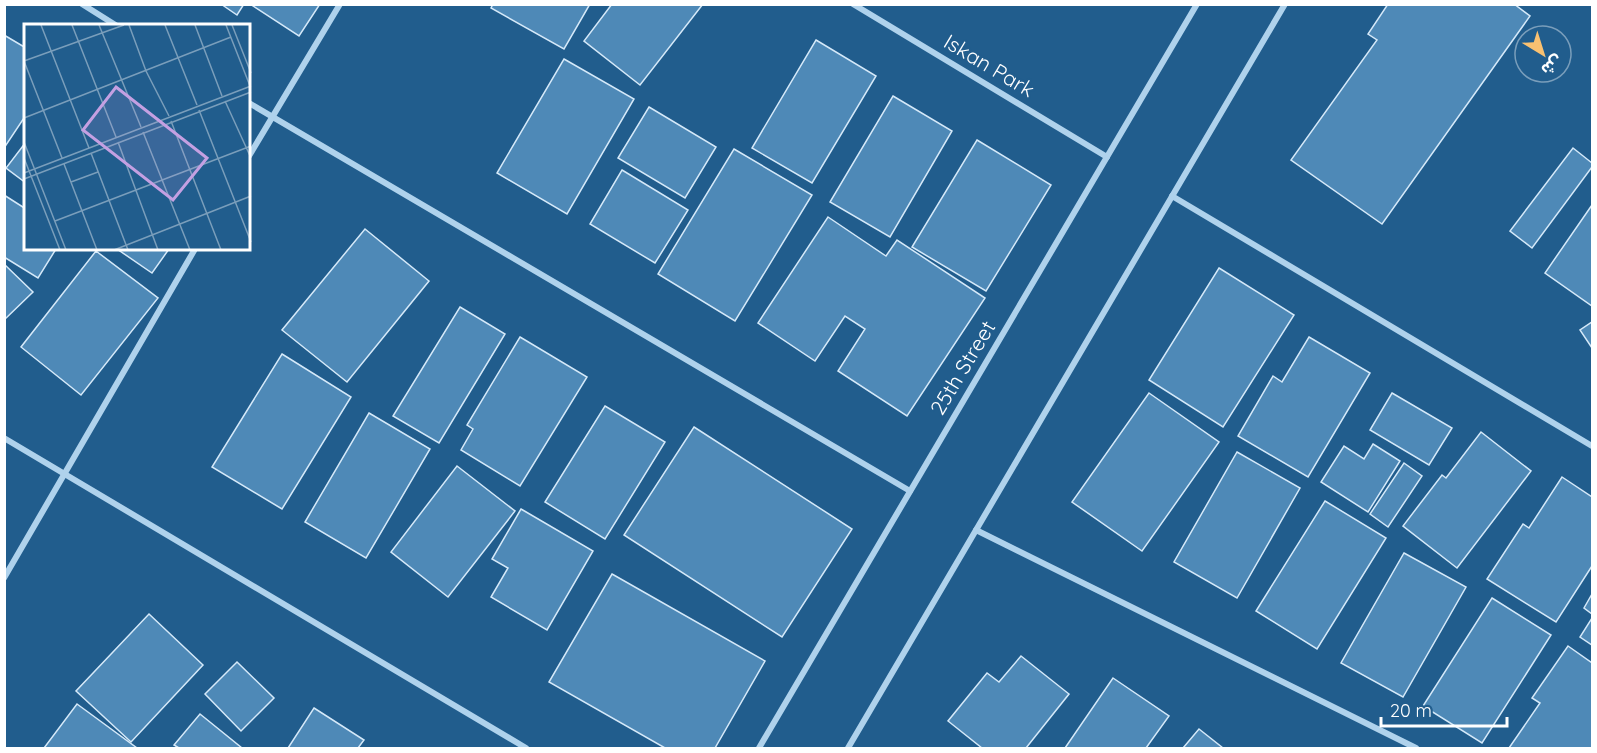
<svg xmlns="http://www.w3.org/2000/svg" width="1597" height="753" font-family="Quicksand,'Noto Sans Arabic',sans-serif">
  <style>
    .building { fill: #4e89b7; stroke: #d5e9f9; stroke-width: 1.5 }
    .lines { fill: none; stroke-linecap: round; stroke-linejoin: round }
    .minor { stroke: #afd2ec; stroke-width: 6 }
    .labels { text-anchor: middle; stroke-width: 4.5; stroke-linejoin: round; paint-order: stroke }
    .street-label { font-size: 21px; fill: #fff; stroke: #215d8d }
    .inset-road { fill: none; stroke: #7a9ebb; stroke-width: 1.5 }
    .view { fill: #c4a0e2; fill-opacity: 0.15; stroke: #c4a0e2; stroke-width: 3 }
    .inset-edge { fill: none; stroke: #fff; stroke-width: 3 }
  </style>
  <rect width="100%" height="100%" fill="#215d8d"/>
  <g class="building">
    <polygon points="221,4 244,4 237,15"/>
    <polygon points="250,4 320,4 299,36"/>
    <polygon points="493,4 590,4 564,49 491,8"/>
    <polygon points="612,4 703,4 640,85 584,41"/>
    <polygon points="1388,4 1514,4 1530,16 1382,224 1291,160 1377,40 1368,34"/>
    <polygon points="4,35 26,48 26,115 4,148"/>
    <polygon points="816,40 876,76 812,183 752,148"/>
    <polygon points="564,59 634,99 567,214 497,173"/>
    <polygon points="893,96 952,131 890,237 830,202"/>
    <polygon points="649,107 716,147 685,198 618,158"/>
    <polygon points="977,140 1051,185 986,291 912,247"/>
    <polygon points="26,142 26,183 6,168"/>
    <polygon points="1573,148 1592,163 1592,167 1532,248 1510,231"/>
    <polygon points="734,149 812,195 735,321 658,274"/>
    <polygon points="622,170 688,210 655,263 590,224"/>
    <polygon points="4,195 26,209 26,249 56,249 38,278 4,257"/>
    <polygon points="1592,205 1592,306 1545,273"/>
    <polygon points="828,217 886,256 897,240 985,298 907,416 838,371 865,329 845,316 815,361 758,323"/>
    <polygon points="365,229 429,281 347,382 282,330"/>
    <polygon points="117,249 169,249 152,273"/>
    <polygon points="96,251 158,298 81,395 21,347"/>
    <polygon points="4,264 33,292 4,320"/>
    <polygon points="1219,268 1294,315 1223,427 1149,380"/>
    <polygon points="460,307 505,334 439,443 393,416"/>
    <polygon points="1592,322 1592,348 1580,330"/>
    <polygon points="520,337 587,377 520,486 461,450 473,429 467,425"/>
    <polygon points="1309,337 1370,373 1308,477 1238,436 1273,376 1282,382"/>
    <polygon points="282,354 351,397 282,509 212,467"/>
    <polygon points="1149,393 1219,442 1142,551 1072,502"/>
    <polygon points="1392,393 1452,428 1429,465 1370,430"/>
    <polygon points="605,406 665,442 605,539 545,502"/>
    <polygon points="369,413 430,449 366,558 305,522"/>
    <polygon points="694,427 852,529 782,637 624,535"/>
    <polygon points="1481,432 1531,471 1457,568 1403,526 1442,475 1446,478"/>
    <polygon points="1373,444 1400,461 1368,512 1321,482 1344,446 1364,459"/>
    <polygon points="1237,452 1300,488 1237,598 1174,562"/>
    <polygon points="1404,463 1422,476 1388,527 1370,514"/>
    <polygon points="457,466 515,511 448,597 391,552"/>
    <polygon points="1562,477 1592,497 1592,566 1556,622 1487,579 1523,524 1529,528"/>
    <polygon points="1325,501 1386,538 1317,649 1256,611"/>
    <polygon points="521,509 593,551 547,630 491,597 508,568 492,559"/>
    <polygon points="1404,553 1466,587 1403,697 1341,663"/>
    <polygon points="612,574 765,661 715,748 665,748 549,682"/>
    <polygon points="1592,594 1592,614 1584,608"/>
    <polygon points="1492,598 1551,635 1482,743 1423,706"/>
    <polygon points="149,614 203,665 131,742 76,691"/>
    <polygon points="1592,618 1592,645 1580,637"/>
    <polygon points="1568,646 1592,663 1592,748 1509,748 1540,703 1532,698"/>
    <polygon points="1021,656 1069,694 1026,748 982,748 948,721 987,673 999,682"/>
    <polygon points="237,662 274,698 241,731 205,694"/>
    <polygon points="1113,678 1169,716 1146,748 1065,748"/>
    <polygon points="77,704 137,748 44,748"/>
    <polygon points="314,708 364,740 358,748 288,748"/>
    <polygon points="200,714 242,748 179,748 174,745"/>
    <polygon points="1199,729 1223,748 1183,748"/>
  </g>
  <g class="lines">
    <g class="minor">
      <polyline points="82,4 117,26"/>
      <polyline points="853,4 1107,157"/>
      <polyline points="249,103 910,491"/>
      <polyline points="249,156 340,4"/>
      <polyline points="1172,196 1592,446"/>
      <polyline points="4,438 526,748"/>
      <polyline points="976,530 1416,748"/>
      <polyline points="4,578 195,249"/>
      <polyline points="759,748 1197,4"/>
      <polyline points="848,748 1285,4"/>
    </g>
  </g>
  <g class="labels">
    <g class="street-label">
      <text transform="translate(989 66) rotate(31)" y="7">Iskan Park</text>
      <text transform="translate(963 368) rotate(-59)" y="7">25th Street</text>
    </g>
  </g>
  <g transform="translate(24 24)">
    <rect width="226" height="226" fill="#215d8d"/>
    <path class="inset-road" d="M17,1L65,124M48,1L92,113M75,1L117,103M105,1L122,47L145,92M141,1L173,81M171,1L198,72M202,1L226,62M208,1L227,49M0,37L100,1M0,37L38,134M201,77L227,134M175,86L227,218M0,94L207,13M147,97L197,226M119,108L166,226M0,118L42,226M94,118L134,226M67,129L104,226M0,134L36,226M40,140L73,226M0,149L227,62M0,155L227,68M47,158L74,148M31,197L227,122M90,226L227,172"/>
    <path class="view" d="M92,63L183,134L149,176L59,106Z"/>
    <rect width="226" height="226" class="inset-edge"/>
  </g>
  <rect width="1597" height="753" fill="none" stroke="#ffffff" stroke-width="12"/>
  <g transform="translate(1543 54) rotate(142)"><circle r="28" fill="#215d8d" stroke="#7a9ebb" stroke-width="1.5"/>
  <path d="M0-4.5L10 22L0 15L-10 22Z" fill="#f9c171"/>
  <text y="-9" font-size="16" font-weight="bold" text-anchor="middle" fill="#ffffff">ش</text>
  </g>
  <path d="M1381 717v9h126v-9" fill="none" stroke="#ffffff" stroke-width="3"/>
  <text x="1390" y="717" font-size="18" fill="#ffffff" stroke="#215d8d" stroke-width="4.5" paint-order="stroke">20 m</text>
</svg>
